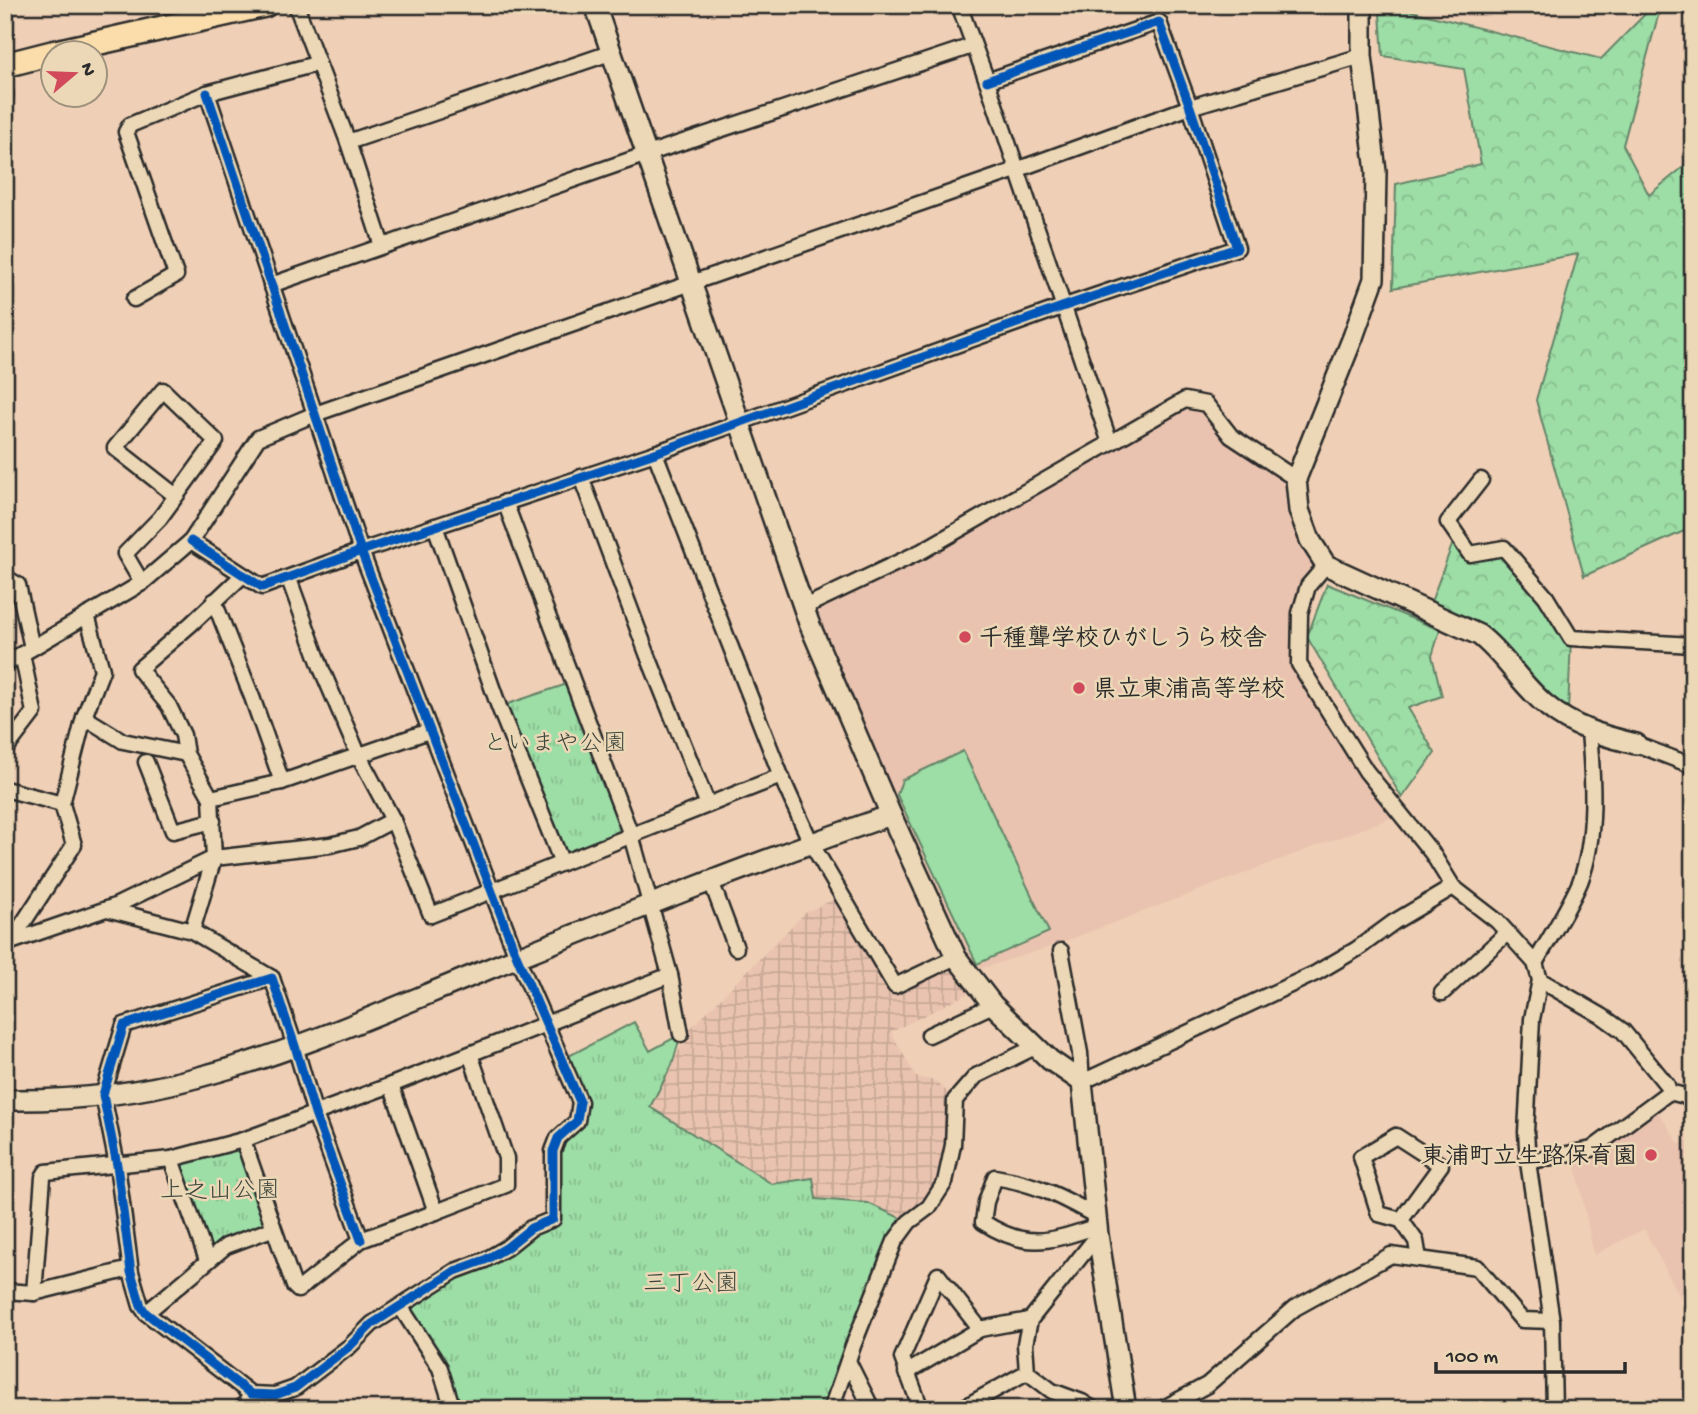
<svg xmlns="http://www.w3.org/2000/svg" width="1698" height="1414" font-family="'Gochi Hand','Klee One',sans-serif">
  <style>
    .built { fill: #e9c3af }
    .industrial { fill: url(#industrial-grid) }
    .forest { fill: url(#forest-crowns); stroke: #648468; stroke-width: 2 }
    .park { fill: url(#park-tufts); stroke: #648468; stroke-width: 2 }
    .garden { fill: #9ddda6; stroke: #648468; stroke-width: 2 }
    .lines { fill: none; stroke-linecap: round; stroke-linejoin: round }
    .minor-casing { stroke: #2b2b2b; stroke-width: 19 }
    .tertiary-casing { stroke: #2b2b2b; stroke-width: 24 }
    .primary-casing { stroke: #2b2b2b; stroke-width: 28 }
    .minor { stroke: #ecd8b6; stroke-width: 14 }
    .tertiary { stroke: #ecd8b6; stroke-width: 19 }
    .primary { stroke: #faddab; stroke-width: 23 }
    .cycleway-casing { stroke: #ecd8b6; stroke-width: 13 }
    .cycleway { stroke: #0057b8; stroke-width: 9 }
    .poi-dot { fill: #d1495b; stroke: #ecd8b6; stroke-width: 2.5 }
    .labels { text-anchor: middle; stroke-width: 5; stroke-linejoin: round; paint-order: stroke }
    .poi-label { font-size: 24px; font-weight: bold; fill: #2b2b2b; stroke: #ecd8b6; text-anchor: start }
    .park-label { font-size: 24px; fill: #3c463d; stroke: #ecd8b6 }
  </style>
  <defs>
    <pattern id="industrial-grid" width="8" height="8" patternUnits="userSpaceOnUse" patternTransform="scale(1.75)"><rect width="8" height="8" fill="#e9c3af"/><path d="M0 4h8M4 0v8" fill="none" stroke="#c8a897"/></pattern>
    <pattern id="forest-crowns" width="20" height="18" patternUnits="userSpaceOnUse" patternTransform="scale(1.75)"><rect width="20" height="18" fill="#9ddda6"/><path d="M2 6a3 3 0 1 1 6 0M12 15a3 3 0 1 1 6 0" fill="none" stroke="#87be8f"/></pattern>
    <pattern id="park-tufts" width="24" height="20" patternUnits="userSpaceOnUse" patternTransform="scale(1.75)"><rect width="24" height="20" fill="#9ddda6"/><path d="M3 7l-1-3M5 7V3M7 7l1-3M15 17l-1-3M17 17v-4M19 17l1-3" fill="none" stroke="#87be8f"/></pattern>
  </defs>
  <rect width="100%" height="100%" fill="#efcfb5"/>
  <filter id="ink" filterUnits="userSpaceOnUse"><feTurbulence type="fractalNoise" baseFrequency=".0143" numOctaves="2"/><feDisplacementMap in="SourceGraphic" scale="14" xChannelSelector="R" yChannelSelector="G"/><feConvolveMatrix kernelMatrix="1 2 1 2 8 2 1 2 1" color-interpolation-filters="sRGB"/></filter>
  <g filter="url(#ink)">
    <g class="built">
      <polygon points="1206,404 1231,436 1296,479 1326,565 1308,586 1299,664 1401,814 1047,948 967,973 816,619 818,605 917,562 1164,410"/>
      <polygon points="1653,1104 1679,1144 1693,1137 1693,1321 1644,1229 1594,1255 1576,1167 1580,1157"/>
    </g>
    <polygon class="industrial" points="842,896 895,985 956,957 979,988 891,1032 916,1077 936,1081 955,1100 945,1182 909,1222 816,1199 813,1178 772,1184 649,1106 691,1028 806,912"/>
    <g class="forest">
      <polygon points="1654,5 1661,5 1623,145 1649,195 1693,159 1693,527 1584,576 1536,400 1578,254 1393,288 1396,184 1481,164 1464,69 1383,56 1380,14 1408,10 1601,59"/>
      <polygon points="1454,540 1470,554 1504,548 1571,638 1568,712 1522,673 1488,631 1431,602"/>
      <polygon points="1327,584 1440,630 1432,656 1442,696 1408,708 1435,753 1402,798 1307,637"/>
    </g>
    <g class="park">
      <polygon points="573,682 631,835 562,863 499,707"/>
      <polygon points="634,1022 650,1051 681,1034 672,1065 650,1107 772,1184 813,1178 816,1199 868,1203 909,1222 831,1409 453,1409 440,1368 400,1306 553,1219 553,1151 580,1102 561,1060"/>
      <polygon points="236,1149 240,1150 265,1223 262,1228 212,1251 208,1248 178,1167 181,1163"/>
    </g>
    <polygon class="garden" points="963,751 1049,932 977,964 897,795 902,780"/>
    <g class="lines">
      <defs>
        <g id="minor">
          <polyline points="296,5 348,142 382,246"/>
          <polyline points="959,5 987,81 1110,443"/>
          <polyline points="5,91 5,98"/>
          <polyline points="207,93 361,551 517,957 580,1102 577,1121 558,1138 553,1151 553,1219 531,1228 506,1248 485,1260 455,1271 372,1324 350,1346 295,1388 275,1395 251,1394 146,1313 141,1306 131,1272 117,1165 103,1095 124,1025 272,978 295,1046 315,1114 361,1240"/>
          <polyline points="348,142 610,53"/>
          <polyline points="271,285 647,154 972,46"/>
          <polyline points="134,299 176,275 126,132 130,125 207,93 316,64"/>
          <polyline points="655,453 781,776 811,843 895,986 956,957"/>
          <polyline points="581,477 648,656 708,805"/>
          <polyline points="1481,480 1448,522 1470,554 1504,548 1546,597 1571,638 1693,645"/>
          <polyline points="505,502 631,835 670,975 681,1034"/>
          <polyline points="435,526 499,707 562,863"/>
          <polyline points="191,541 262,587 361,551 655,453 1062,307 1237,248 1190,107 1159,22 987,81"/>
          <polyline points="1326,565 1308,586 1300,613 1299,664 1366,771 1432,853 1453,887 1497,921 1535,963 1540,980 1532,1019 1526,1132 1528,1162 1552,1321 1554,1409"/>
          <polyline points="242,576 191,624 139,669 169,706 183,735 186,754 211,798 282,782 429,731"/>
          <polyline points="5,577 18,585 32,648"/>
          <polyline points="289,579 322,670 358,754 393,820 431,915 781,776"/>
          <polyline points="142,583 125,554 160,518 216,441 163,390 115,448 176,496"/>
          <polyline points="214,601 252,697 282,782"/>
          <polyline points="804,607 922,551 1185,400 1206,404 1231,436 1296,479"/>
          <polyline points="5,664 142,583 191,541 258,438 315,414 1016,170 1190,107 1362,56"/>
          <polyline points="84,717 123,741 186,754"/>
          <polyline points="1636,744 1693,766"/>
          <polyline points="5,750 34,712 22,654"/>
          <polyline points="146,762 173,831 213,821"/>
          <polyline points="5,789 62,804"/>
          <polyline points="711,881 736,948"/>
          <polyline points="107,909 192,931 272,978"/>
          <polyline points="192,931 214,858 211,798"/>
          <polyline points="10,943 74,845 62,804 84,717 102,670 87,615"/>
          <polyline points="5,944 115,906 214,858 330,845 359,838 393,820"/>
          <polyline points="1061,951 1080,1053 1082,1082 1316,973 1357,949 1394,922 1453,887"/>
          <path d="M1535,963C1550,937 1568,910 1580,882C1597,838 1593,778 1589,732"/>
          <polyline points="1540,980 1602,1016 1623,1031 1667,1085 1669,1092"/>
          <polyline points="1442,993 1506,934"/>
          <polyline points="929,1035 993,1005"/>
          <polyline points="243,1140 294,1286 298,1290 361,1240 436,1212 391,1085"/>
          <polyline points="171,1159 207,1260"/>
          <polyline points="1528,1162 1592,1149 1669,1092 1693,1098"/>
          <polyline points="436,1212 506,1185 506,1158 470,1054"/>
          <path d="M1096,1216C1060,1196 1037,1184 995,1177L986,1202L983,1222C1027,1251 1051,1241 1098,1226"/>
          <polyline points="1401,1220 1379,1214 1361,1157 1396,1136 1441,1165 1401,1220 1416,1241 1419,1259"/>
          <polyline points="5,1291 34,1293 130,1269"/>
          <polyline points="34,1293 43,1177 46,1172 171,1159 243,1140 391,1085 670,975"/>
          <polyline points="400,1306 440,1368 453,1409"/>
          <polyline points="146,1313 226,1246 272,1229"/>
          <polyline points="848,1361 872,1409"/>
          <polyline points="906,1373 980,1329"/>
          <polyline points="242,1409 251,1394"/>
          <polyline points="831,1409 853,1346 895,1241 909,1222 929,1207 945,1182 953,1145 955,1100 976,1076 1037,1046"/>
          <polyline points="921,1409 902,1358 938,1275 980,1329 1030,1320"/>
          <polyline points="961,1409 1027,1372"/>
          <polyline points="1093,1409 1082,1402 1052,1391 1027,1372 1025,1344 1030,1320 1098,1235"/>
          <polyline points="1162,1409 1207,1385 1295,1308 1391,1255 1477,1267 1522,1320 1552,1321"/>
        </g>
        <g id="tertiary">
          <polyline points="595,5 809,623 891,815 956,957 993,1005 1050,1060 1082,1082 1098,1235 1126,1409"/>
          <path d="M1362,5V56L1376,172L1374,279L1353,337L1296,479L1299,510L1310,540L1326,565L1479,635C1505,655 1521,685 1547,706C1573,728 1604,736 1636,744"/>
          <path d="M5,1100C70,1101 137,1094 199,1077C298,1051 392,1008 486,970C620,916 755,862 891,815"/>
        </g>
        <g id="primary">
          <polyline points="56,52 265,5"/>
          <polyline points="5,65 52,53"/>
        </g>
      </defs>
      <use href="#minor" class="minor-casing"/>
      <use href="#tertiary" class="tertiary-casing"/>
      <use href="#primary" class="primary-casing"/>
      <use href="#minor" class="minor"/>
      <use href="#tertiary" class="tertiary"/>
      <use href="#primary" class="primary"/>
      <defs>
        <g id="cycleway">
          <polyline points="207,93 361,551 517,957 580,1102 577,1121 558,1138 553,1151 553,1219 531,1228 506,1248 485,1260 455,1271 372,1324 350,1346 295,1388 275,1395 251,1394 146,1313 141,1306 131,1272 117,1165 103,1095 124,1025 272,978 295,1046 315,1114 361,1240"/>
          <polyline points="191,541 262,587 361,551 655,453 1062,307 1237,248 1190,107 1159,22 987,81"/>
        </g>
      </defs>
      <use href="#cycleway" class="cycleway-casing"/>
      <use href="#cycleway" class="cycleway"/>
    </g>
  </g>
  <g class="poi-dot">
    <circle cx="965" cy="637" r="7"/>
    <circle cx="1079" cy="688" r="7"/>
    <circle cx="1651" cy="1155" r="7"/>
  </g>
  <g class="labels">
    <g class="poi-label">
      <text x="979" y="645">千種聾学校ひがしうら校舎</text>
      <text x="1093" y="696">県立東浦高等学校</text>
      <text x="1637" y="1163" text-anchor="end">東浦町立生路保育園</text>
    </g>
    <g class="park-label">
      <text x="555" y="750">といまや公園</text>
      <text x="220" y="1197">上之山公園</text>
      <text x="691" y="1290">三丁公園</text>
    </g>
  </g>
  <rect width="1698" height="1414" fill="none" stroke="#ecd8b6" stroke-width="28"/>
  <rect x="14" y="14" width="1670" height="1386" fill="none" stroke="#2b2b2b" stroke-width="2.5" filter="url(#ink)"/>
  <g transform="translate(74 74) rotate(71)"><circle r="33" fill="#ecd8b6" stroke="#9f937e" stroke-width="2"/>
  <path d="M0-5L12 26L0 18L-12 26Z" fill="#d1495b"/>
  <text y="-10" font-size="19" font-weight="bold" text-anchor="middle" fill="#2b2b2b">N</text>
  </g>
  <path d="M1436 1362v10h189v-10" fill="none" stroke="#2b2b2b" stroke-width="3.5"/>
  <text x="1446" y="1362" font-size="21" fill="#2b2b2b" stroke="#ecd8b6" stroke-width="5" paint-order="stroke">100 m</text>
</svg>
